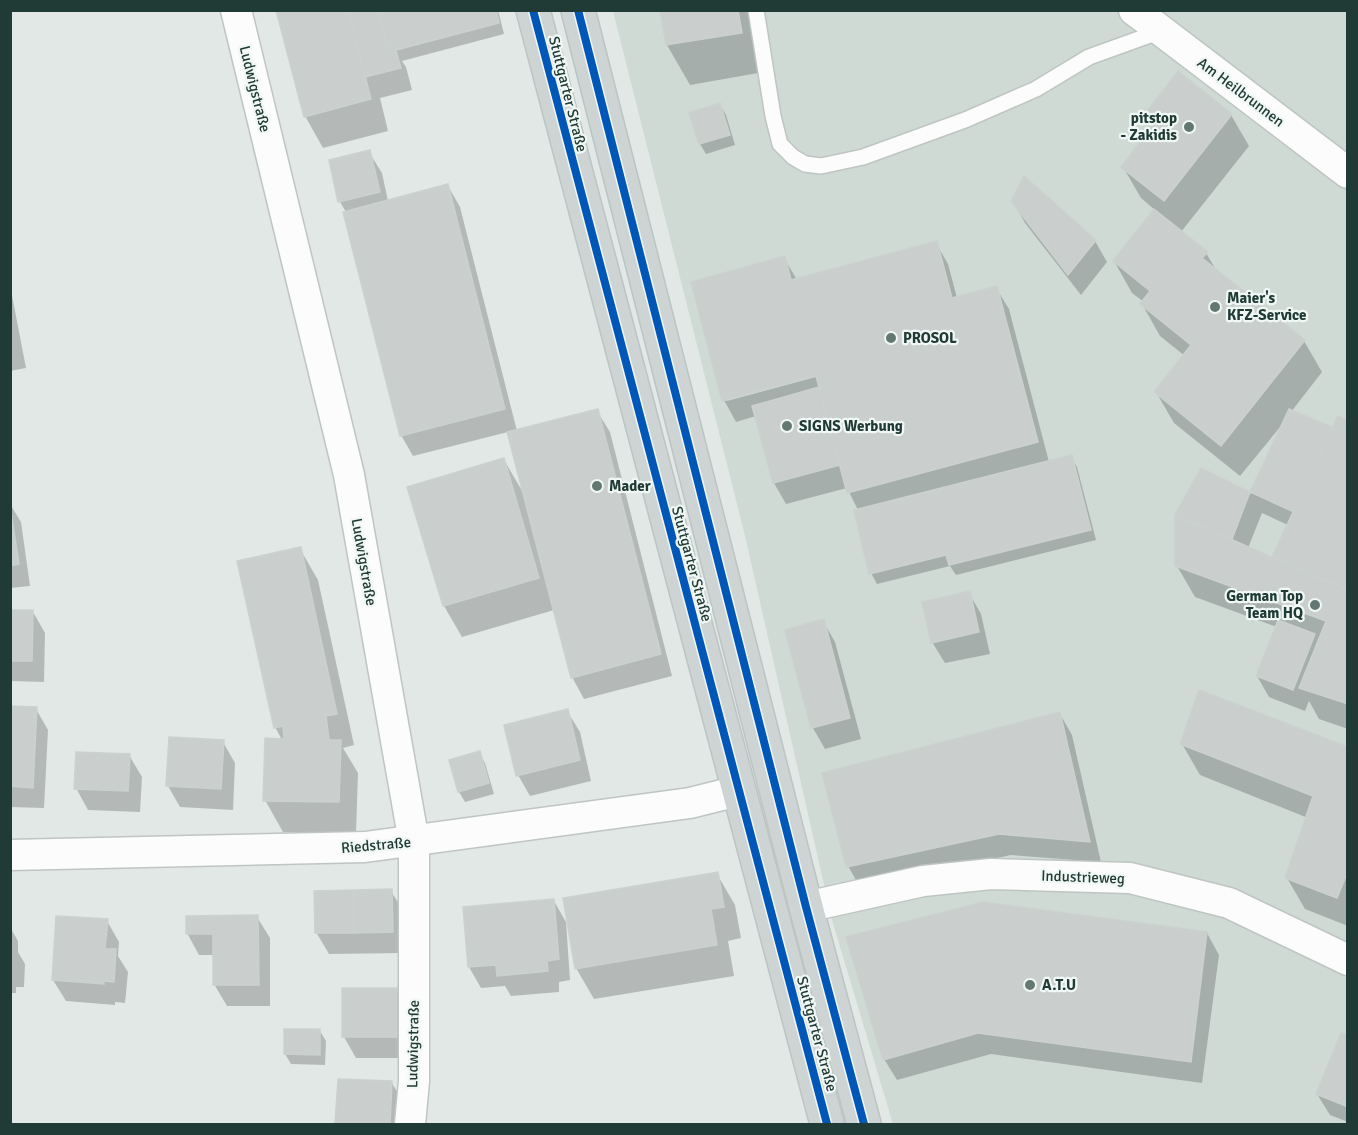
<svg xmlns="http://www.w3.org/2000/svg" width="1358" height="1135" font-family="Signika,sans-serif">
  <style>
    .built { fill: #cfdad5 }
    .shadow { fill: #0003; fill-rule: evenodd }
    .building { fill: #cacfcd; stroke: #cbd1ce; stroke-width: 1.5 }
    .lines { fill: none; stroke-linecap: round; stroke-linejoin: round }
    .lane-casing { stroke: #bfc5c2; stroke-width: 18 }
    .street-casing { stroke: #bfc5c2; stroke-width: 33 }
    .primary-casing { stroke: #bbc5c2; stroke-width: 36 }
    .lane { stroke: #fbfcfb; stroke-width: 15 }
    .street { stroke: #fbfcfb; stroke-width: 30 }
    .primary { stroke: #cdd4d3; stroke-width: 33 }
    .cycleway-casing { stroke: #f0f7f4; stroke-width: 11 }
    .cycleway { stroke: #0057b8; stroke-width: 8 }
    .poi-dot { fill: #647873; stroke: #f0f7f4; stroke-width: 2 }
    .labels { text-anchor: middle; stroke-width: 4.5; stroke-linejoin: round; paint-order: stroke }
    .street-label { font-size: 15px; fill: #203b35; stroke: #f0f7f4 }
    .poi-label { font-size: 15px; font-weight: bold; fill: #203b35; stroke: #f0f7f4; text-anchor: start }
  </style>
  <rect width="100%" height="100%" fill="#e2e8e5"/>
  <polygon class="built" points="613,11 1347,11 1347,1124 893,1124 832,920 746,540"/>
  <g class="shadow">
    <polygon points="278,10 498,10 504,34 402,61 406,67 412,90 380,98 388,131 323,148 305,116"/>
    <polygon points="662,10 755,10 764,72 690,85 667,45"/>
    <polygon points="720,105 726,115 735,145 706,154 700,144"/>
    <path d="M1149,110L1231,115L1249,146L1181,232L1206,253L1218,273L1304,341L1322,372L1291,412L1332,431L1348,422V729L1319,719L1309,701L1305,711L1269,697L1257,676L1277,627L1195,597L1177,566V515L1202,470L1251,494L1285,421L1240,476L1174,423L1156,392L1185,356L1160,336L1142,304L1144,302L1132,293L1114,261L1155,210L1141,198L1123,167L1157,123ZM1262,513L1288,525L1273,558L1248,548Z"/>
    <polygon points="369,152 382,173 388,201 448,186 460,207 517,431 597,411 610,432 672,676 584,699 572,677 554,610 462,637 444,606 409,488 504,460 524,494 508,432 413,456 401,435 346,212 340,202"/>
    <polygon points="1013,201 1095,241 1107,262 1081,295 1025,223"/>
    <path d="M936,243L948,264L957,298L996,288L1009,309L1049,462L1071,457L1077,467L1096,540L956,575L950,566L877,584L871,573L858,510L847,488L786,504L774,483L756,416L736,422L724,400L784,258L797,280ZM823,372V375L727,401V398Z"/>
    <polygon points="10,285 26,368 10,371"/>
    <polygon points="10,504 21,522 30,586 10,588"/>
    <polygon points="300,549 318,580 354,745 343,748 358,773 356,833 283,832 265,800 282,740 275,727"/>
    <polygon points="969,593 981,614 990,654 945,663 932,642"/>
    <polygon points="10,611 33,612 45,633 44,682 10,681"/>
    <polygon points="823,621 835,642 861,739 825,749 813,728 787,631"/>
    <polygon points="10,708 36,709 48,730 44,808 10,807"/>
    <polygon points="567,711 580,732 591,781 530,796 518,775"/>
    <polygon points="1060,714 1072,735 1101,862 1011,855 860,887 848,866"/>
    <polygon points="223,742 235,763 233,810 180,807 168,786"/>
    <polygon points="1182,744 1348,748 1348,926 1305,909 1287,878 1308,818 1200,775"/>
    <polygon points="479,753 485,763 494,794 465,802 459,792"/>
    <polygon points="129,755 142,777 140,812 88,810 76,788"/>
    <polygon points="717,874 735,905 741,938 728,941 734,976 594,999 576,968"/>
    <polygon points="391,891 404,912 404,953 329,954 316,932"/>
    <polygon points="554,901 566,922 570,980 559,982 559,992 511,996 505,986 481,988 469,967"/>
    <polygon points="257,917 270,938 270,1006 227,1006 214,984 215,955 199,955 187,933"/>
    <polygon points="107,921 119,942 118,956 128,972 125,1003 115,1002 115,1005 66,1001 53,980"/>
    <polygon points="10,927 18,941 18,952 25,964 24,987 16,987 16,993 10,993"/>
    <polygon points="1207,933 1219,955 1202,1083 991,1054 897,1080 884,1059"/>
    <polygon points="344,989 396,989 408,1010 408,1058 356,1058 344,1037"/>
    <polygon points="320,1031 326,1041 325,1065 291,1064 285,1054"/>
    <polygon points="1348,1037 1348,1122 1330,1115 1317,1094"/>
    <polygon points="339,1081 392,1083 404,1104 403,1124 336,1124"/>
  </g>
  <g class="building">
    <polygon points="276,10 348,10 371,99 304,117"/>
    <polygon points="348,10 378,10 387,46 394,44 401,68 365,77"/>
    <polygon points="378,10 496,10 499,23 396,50 394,44 387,46"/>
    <polygon points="660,10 738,10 742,33 666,45"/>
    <polygon points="1178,71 1232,114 1164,201 1121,167 1158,119 1148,110"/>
    <polygon points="720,103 730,135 699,144 689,113"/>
    <polygon points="370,150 380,192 338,202 329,160"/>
    <polygon points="1024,176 1096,240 1068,275 1011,201"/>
    <polygon points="448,184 505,409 400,436 343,212"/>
    <polygon points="1154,209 1208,252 1202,258 1305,340 1221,446 1154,392 1191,345 1140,304 1150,291 1113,261"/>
    <polygon points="937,241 952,298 997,286 1038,442 847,493 816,376 722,401 691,282 785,256 791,280"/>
    <polygon points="819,387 840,465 773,483 752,406"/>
    <polygon points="598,409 661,654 571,678 507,432"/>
    <polygon points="1289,409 1332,427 1294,512 1250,492"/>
    <polygon points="1338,416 1348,421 1348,590 1272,557"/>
    <polygon points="1072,455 1091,530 949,565 946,555 869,574 854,510"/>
    <polygon points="504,458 539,578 443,606 407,487"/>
    <polygon points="1201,468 1250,492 1232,539 1175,515"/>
    <polygon points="10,506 19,564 10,566"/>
    <polygon points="1175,515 1348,590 1348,704 1299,688 1326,621 1175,566"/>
    <polygon points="301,547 337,714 326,716 329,740 341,740 339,802 263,801 265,738 284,739 283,726 274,728 237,561"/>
    <polygon points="970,591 979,632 931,643 922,602"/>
    <polygon points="10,610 33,610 32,661 10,661"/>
    <polygon points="824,619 850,718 811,728 785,630"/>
    <polygon points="1278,620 1315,634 1293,690 1256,676"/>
    <polygon points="1199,690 1348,747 1348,871 1337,898 1285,878 1313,796 1180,744"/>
    <polygon points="10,706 37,707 33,788 10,786"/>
    <polygon points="568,709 580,760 516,776 504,725"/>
    <polygon points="1060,712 1090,842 999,834 846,867 822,773"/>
    <polygon points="169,737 224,740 221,789 166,786"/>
    <polygon points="480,751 489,783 458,792 449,760"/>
    <polygon points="76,752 130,754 128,791 74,789"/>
    <polygon points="718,872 724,907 711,909 717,945 575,969 563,898"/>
    <polygon points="392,889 393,932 354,933 354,890"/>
    <polygon points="354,890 354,933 315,933 314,891"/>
    <polygon points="554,899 559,959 547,961 548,971 497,976 496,965 468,967 463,907"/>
    <polygon points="983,902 1207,932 1191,1062 978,1033 883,1060 846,937"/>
    <polygon points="258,915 259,985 213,985 213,934 186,934 186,916"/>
    <polygon points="56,916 108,919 105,949 116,949 114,982 103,981 104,984 52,980"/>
    <rect x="342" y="988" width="55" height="49"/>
    <polygon points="284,1029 320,1029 320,1055 284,1054"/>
    <polygon points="1341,1033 1348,1035 1348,1107 1316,1094"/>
    <polygon points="338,1079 392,1081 390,1124 335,1124"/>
  </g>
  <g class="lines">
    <defs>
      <polyline id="lane" points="756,10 773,116 780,144 793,157 805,164 821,166 863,157 965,120 1036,89 1089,57 1161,31"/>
      <g id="street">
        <polyline points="236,10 349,475 414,842 414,1081 410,1124"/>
        <polyline points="1134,10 1348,173"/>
        <polyline points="10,855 365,847 690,803 738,791"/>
        <polyline points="806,907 923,881 991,874 1130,878 1229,903 1348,960"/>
      </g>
      <g id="primary">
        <polyline points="533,10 827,1124"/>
        <polyline points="578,10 806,907 864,1124"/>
      </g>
    </defs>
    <use href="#lane" class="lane-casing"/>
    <use href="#street" class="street-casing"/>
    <use href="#primary" class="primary-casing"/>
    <use href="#lane" class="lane"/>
    <use href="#street" class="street"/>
    <use href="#primary" class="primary"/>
    <defs>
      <g id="cycleway">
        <polyline points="533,10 827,1124"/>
        <polyline points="578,10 806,907 864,1124"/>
      </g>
    </defs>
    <use href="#cycleway" class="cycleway-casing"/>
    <use href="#cycleway" class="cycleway"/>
  </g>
  <g class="poi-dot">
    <circle cx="1189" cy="127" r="6"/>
    <circle cx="1215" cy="307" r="6"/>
    <circle cx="891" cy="338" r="6"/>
    <circle cx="787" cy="426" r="6"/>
    <circle cx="597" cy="486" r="6"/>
    <circle cx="1315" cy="605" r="6"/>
    <circle cx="1030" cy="985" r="6"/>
  </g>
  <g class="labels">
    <g class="street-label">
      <text transform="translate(255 89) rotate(76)" y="5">Ludwigstraße</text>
      <text transform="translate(1241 92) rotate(37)" y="5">Am Heilbrunnen</text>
      <text transform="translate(568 94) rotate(76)" y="5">Stuttgarter Straße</text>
      <text transform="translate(364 562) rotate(80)" y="5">Ludwigstraße</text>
      <text transform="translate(692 564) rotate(75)" y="5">Stuttgarter Straße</text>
      <text transform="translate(376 845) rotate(-5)" y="5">Riedstraße</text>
      <text transform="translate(1083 877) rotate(2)" y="5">Industrieweg</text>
      <text transform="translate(817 1034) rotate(75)" y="5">Stuttgarter Straße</text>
      <text transform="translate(413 1044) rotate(-89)" y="5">Ludwigstraße</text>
    </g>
    <g class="poi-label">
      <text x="1177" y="123" text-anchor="end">pitstop<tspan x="1177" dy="17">- Zakidis</tspan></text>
      <text x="1227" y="303">Maier's<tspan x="1227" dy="17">KFZ-Service</tspan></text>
      <text x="903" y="343">PROSOL</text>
      <text x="799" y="431">SIGNS Werbung</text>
      <text x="609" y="491">Mader</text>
      <text x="1303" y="601" text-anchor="end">German Top<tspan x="1303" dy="17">Team HQ</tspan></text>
      <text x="1042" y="990">A.T.U</text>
    </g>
  </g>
  <rect width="1358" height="1135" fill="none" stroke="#203b35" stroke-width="24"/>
</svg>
